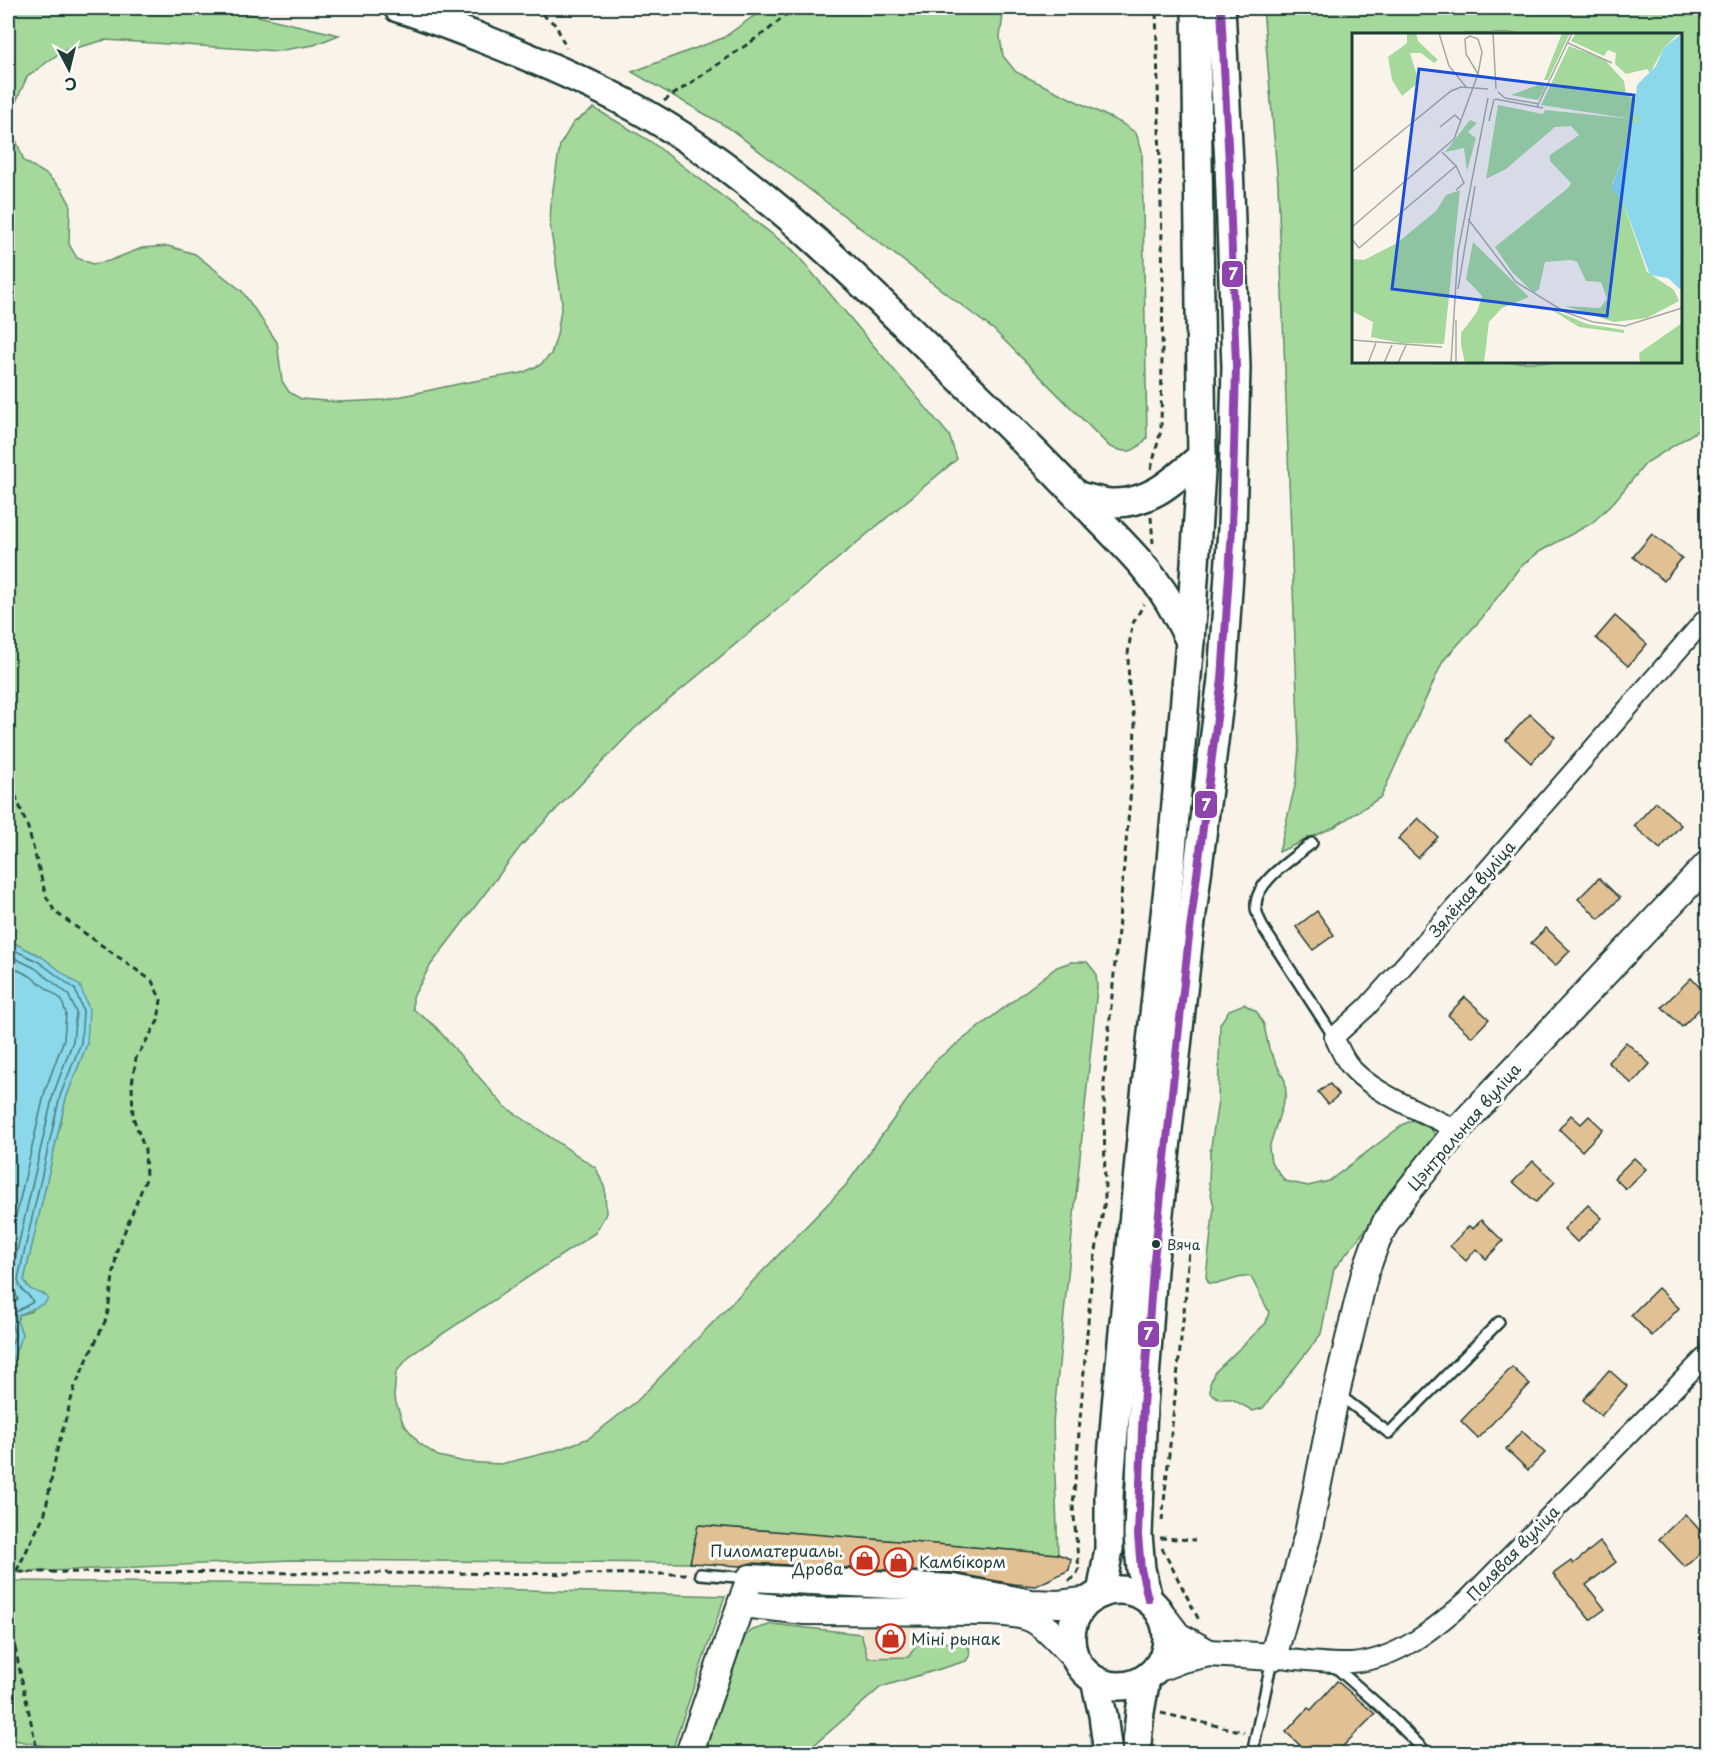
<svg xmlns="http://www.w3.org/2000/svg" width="1715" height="1761" font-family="'Playpen Sans',sans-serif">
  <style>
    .built { fill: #f2e4d0 }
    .green { fill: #a4d99b; stroke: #628b68; stroke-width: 1.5; fill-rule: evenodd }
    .water { fill: #8ad8e9; stroke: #5f9aa1; stroke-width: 1.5 }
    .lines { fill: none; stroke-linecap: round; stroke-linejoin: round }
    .shore { stroke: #4a7b7c; stroke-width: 1.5 }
    .building { fill: #e1c194; stroke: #1f3d34; stroke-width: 1.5 }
    .lane-casing { stroke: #1f3d34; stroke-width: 14 }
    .street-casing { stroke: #1f3d34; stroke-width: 22 }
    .secondary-casing { stroke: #1f3d34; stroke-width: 30 }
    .primary-casing { stroke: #1f3d34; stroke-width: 32 }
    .path { stroke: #1f3d34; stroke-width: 3; stroke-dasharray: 6 4.5; stroke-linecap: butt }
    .lane { stroke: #fff; stroke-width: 9 }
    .street { stroke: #fff; stroke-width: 18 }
    .secondary { stroke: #fff; stroke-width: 26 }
    .primary { stroke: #fff; stroke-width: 27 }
    .bus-1-casing { stroke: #fff; stroke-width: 12 }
    .bus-1 { stroke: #8e44ad; stroke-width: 8 }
    .bus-dot { fill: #1f3d34; stroke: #fff; stroke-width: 2 }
    .labels { text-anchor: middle; stroke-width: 6; stroke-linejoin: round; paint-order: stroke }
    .bus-label { font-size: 14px; fill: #1f3d34; stroke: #fff; text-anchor: start }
    .street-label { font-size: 16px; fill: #1f3d34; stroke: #fff }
    .poi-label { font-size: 16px; fill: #1f3d34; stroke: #fff; text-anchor: start }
    .inset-road { fill: none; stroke: #a2aaa1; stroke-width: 1.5 }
    .view { fill: #1d4ed8; fill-opacity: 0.15; stroke: #1d4ed8; stroke-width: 3 }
    .inset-edge { fill: none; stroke: #1f3d34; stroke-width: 3 }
    .line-badge { stroke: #fff; stroke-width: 2 }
    .badge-label { font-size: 16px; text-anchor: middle; font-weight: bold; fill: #fff }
  </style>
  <rect width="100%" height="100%" fill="#f9f3ea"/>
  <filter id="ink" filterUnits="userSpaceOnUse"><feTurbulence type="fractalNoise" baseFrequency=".0167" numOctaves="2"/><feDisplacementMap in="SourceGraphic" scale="12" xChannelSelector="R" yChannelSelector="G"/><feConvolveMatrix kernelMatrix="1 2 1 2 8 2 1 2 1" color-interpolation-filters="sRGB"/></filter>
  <g filter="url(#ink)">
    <polygon class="built" points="861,1618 918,1619 917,1643 909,1657 868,1658 861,1634"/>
    <g class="green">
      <path d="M8,8H223L339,35L314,45L277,51L105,40L61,52L27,77L15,104L13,132L24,161L46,174L62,189L70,204L69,244L77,258L93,264L109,261L142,248L168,246L195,254L242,291L277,342L282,381L289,392L301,399L340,402L384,400L463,383L522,373L540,365L551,354L557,335L562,302L550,225L551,202L560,145L573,123L594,108L650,141L793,250L949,435L957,459L634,729L521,846L430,966L413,997V1009L435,1026L504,1106L596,1168L605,1189L606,1214L595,1233L412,1354L396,1372L394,1397L403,1423L419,1443L438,1456L465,1462L501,1464L554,1451L589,1438L637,1401L846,1185L936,1060L1057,967L1071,962H1087L1096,973L1097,988L1053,1423L1058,1554L699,1525L690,1563L291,1560L8,1573V1363L14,1356L22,1334L17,1321L19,1315L32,1311L44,1294C33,1292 29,1290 24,1280L66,1098L87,1044L42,957L8,940Z"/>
      <path d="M765,8H1004L1000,37L1003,56L1016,72L1121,123L1136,133L1142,151L1147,438C1134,453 1128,454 1110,447L994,330L729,128L632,72L723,38Z"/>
      <path d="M1263,8H1708L1707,419L1697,431L1646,463L1613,503L1592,523L1539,552L1519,568L1482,618L1443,661L1381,797L1334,827L1279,852L1296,782L1299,748L1278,184ZM1354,34H1680V362H1354Z"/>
      <path d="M1244,1004L1257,1012L1264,1025L1269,1049L1285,1081L1286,1094L1269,1148L1271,1162L1285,1181L1308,1186L1329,1181L1404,1124L1413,1120L1427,1125L1435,1134L1434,1144L1334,1269L1321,1334L1263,1408L1253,1411L1232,1399H1220L1210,1393V1384L1214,1373L1266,1323L1269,1312L1251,1277C1236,1275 1223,1286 1209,1283L1206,1277L1214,1207L1209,1184L1210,1153L1218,1101L1220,1024L1229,1010Z"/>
      <polygon points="8,1581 320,1584 725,1596 671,1753 59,1754 50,1747 8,1739"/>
      <polygon points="790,1589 942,1601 796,1599 788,1596 787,1592"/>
      <polygon points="772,1624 861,1634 868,1658 909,1657 917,1643 961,1642 969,1647 970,1655 966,1661 881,1687 814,1745 787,1753 710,1753 707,1736 735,1643 753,1630"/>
    </g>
    <path class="water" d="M8,940L42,957L80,986L89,1009L87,1044L66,1098L24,1280C31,1296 38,1288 48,1298L45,1303L19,1315L17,1321L22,1334L14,1356L8,1363Z"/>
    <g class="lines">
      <g class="shore">
        <path d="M8,947L39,962L75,989L83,1011L81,1043L60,1096L18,1279C19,1291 29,1293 33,1302L14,1313L11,1321L15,1335L8,1354"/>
        <polyline points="8,955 35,968 68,994 76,1012 73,1041 53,1095 11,1277 11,1284 18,1299 8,1308"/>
        <polyline points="8,965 30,976 61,999 66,1013 64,1039 45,1091 8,1251"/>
      </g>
    </g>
    <g class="building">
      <polygon points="1652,534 1682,558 1664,581 1633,557"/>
      <polygon points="1615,616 1647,644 1628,666 1596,638"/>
      <polygon points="1530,714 1555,737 1531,763 1506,740"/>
      <polygon points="1656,802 1681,825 1660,849 1634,826"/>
      <polygon points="1418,818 1438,837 1418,858 1398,839"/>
      <polygon points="1599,878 1620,898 1599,919 1578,899"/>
      <polygon points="1317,911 1334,935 1313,950 1296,927"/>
      <polygon points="1546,928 1570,951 1555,966 1531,943"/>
      <polygon points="1691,978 1707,995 1707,1001 1682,1027 1662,1007"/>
      <polygon points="1465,997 1489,1019 1472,1037 1448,1015"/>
      <polygon points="1626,1042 1650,1064 1632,1084 1608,1062"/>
      <polygon points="1330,1084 1339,1095 1328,1104 1318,1092"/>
      <polygon points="1571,1115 1581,1124 1589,1116 1603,1129 1582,1151 1559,1129"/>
      <polygon points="1634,1158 1646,1169 1626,1189 1614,1178"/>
      <polygon points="1533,1161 1555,1182 1536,1202 1513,1182"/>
      <polygon points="1588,1205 1602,1218 1577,1242 1564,1229"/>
      <polygon points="1481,1220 1503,1241 1486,1259 1476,1249 1466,1261 1450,1246 1469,1226 1473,1229"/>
      <polygon points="1658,1288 1679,1308 1652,1336 1631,1315"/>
      <polygon points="1512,1367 1530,1384 1478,1438 1461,1421"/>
      <polygon points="1609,1370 1627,1386 1601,1416 1583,1400"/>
      <polygon points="1522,1431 1545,1453 1528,1470 1506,1449"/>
      <polygon points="1685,1514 1707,1538 1707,1547 1685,1567 1659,1539"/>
      <polygon points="698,1525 1058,1554 1071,1559 1069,1570 1036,1586 1013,1584 954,1573 751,1563 741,1566 690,1563"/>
      <polygon points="1600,1542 1616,1562 1586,1585 1605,1609 1590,1620 1553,1574 1571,1561 1573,1564"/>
      <polygon points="1337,1681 1375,1714 1335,1754 1309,1754 1286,1732 1308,1708 1311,1710"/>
    </g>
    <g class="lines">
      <defs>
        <g id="lane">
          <path d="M1312,843C1294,858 1254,882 1256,907C1256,913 1260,920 1262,926L1334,1037"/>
          <polyline points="1338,1394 1389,1433 1499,1322"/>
          <polyline points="700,1574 749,1578"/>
          <polyline points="1332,1664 1382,1708 1428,1754"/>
          <polyline points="1252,1754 1272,1660"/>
        </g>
        <g id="street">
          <path d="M1457,1130C1427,1114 1365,1090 1347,1062C1342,1055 1338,1045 1334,1037L1367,1007L1423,944L1708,616"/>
          <path d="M1273,1657C1298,1660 1325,1664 1351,1663C1397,1660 1434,1629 1467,1600L1708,1354"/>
        </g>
        <g id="secondary">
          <path d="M741,1604L805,1611L991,1612C1003,1613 1018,1613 1030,1618C1046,1624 1064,1648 1077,1660"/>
          <polyline points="1158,1610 1178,1636 1209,1653"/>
          <polyline points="1156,1669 1182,1659 1209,1653 1273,1657 1308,1534 1336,1393 1365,1273 1375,1245 1386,1222 1401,1200 1457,1130 1708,864"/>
          <polyline points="689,1754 750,1578 953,1588 1031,1603 1059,1604 1091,1600"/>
        </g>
        <g id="primary">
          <path d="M398,8C426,16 454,28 481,38C560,69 638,103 707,153C806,223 890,312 977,395C1018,435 1058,475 1097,517C1121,542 1150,570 1168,600C1176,613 1183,627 1190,641"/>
          <path d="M1078,496C1088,498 1099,502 1110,503C1150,505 1174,480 1202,456"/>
          <circle cx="1119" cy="1638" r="48"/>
          <polyline points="1101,1594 1109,1549 1109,1496 1116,1407 1145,1096 1171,861 1190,641 1202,456 1196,8"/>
          <polyline points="1148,1599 1141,1569 1138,1535 1143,1406 1153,1269 1188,945 1222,679 1232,529 1236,367 1229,164 1221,8"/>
          <polyline points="1095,1680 1103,1715 1108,1754"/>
          <polyline points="1136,1754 1140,1712 1146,1678"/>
        </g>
      </defs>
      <use href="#lane" class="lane-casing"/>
      <use href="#street" class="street-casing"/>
      <use href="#secondary" class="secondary-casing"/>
      <use href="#primary" class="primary-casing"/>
      <g class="path">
        <polyline points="534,8 556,25 566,48"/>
        <polyline points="664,101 767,31 794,8"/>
        <polyline points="1151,469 1161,430 1163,281 1156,8"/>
        <polyline points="1151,517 1153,543"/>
        <polyline points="8,776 28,828 46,896 55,912 152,981 161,1000 158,1021 136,1058 132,1084 133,1117 145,1150 146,1179 117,1250 107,1317 75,1386 57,1450 45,1513 16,1572 10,1592 8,1616 38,1754"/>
        <polyline points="1162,1521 1186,1292 1189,1248"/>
        <polyline points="1160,1538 1195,1540"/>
        <polyline points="1162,1548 1200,1622"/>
        <polyline points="8,1572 687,1574"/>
        <polyline points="1069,1581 1076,1575 1079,1569 1073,1506 1092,1273 1105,1200 1104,1083 1134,756 1135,724 1129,691 1128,654 1132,625 1144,604"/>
        <polyline points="1161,1713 1244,1732"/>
      </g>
      <use href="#lane" class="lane"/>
      <use href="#street" class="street"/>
      <use href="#secondary" class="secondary"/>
      <use href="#primary" class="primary"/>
      <defs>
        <polyline id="bus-1" points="1148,1599 1141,1569 1138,1535 1143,1406 1153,1269 1188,945 1222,679 1232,529 1236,367 1229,164 1221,8"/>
      </defs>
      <use href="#bus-1" class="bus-1-casing"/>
      <use href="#bus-1" class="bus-1"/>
    </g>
  </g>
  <defs>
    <symbol id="shop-ring" viewBox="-11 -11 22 22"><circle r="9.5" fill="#fff" stroke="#c8321e" stroke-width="1.5"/><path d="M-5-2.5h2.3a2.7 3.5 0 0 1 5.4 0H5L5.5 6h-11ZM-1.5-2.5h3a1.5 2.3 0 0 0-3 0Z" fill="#c8321e"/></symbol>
  </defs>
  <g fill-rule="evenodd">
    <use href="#shop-ring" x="848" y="1544" width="33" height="33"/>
    <use href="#shop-ring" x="882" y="1546" width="33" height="33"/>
    <use href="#shop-ring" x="874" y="1622" width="33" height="33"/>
  </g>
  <circle class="bus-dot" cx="1156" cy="1244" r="5"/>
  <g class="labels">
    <g class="bus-label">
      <text x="1167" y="1250">Вяча</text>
    </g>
    <g class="street-label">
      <text transform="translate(1472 889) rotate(-49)" y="6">Зялёная вуліца</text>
      <text transform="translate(1464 1127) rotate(-49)" y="6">Цэнтральная вуліца</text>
      <text transform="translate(1513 1553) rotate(-46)" y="6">Палявая вуліца</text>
    </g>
    <g class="poi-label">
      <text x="843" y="1557" text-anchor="end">Пиломатериалы.<tspan x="843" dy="18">Дрова</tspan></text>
      <text x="919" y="1568">Камбікорм</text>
      <text x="911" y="1645">Міні рынак</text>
    </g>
  </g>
  <g transform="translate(1352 33)">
    <rect width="330" height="330" fill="#f9f3ea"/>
    <path d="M55,0H64L66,8L86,27L82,30L69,20H58L67,49L50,63L40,47L36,24L55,10ZM210,0H218L196,47H192ZM224,0H327L311,16L298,40L295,36L274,41L263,31L264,20L256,17L252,23L219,8ZM217,13L252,26L272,48L274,62L285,67L283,78L289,87L280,95V105L269,120L272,122L260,151L271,169L295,239L322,257L327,268L295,285L262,289L213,273L248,275L255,266L249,249L234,248L225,229L219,227L193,229L187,256L182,260L160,239L143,214L216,155L219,150L198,128V122L227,102L219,93L203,94L154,136L134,146L146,72L191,81L193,77L280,86L189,72ZM191,50L193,55L186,67L159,62ZM118,87L125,90L116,99L124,105L115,138L112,115L93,119ZM108,157L92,311L49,310L19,304L21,289L0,278V226L12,227L45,210L84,178L94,162ZM121,209L177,264L150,275L137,289L132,330H113L109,312V300L125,279L130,263L114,246ZM195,274L235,291L272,297V300L227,294ZM330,290V330H288L287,320Z" fill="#a4d99b"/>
    <path d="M330,0V258L316,245L298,242L271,169L259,155L272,122L269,120L280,105L279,92L289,87L282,81L285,52L304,33L311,16Z" fill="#8ad8e9"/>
    <path class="inset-road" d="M87,0L97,33L114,54M141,0L144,56M216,10L260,30M146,59L153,65L187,71M143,66L191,75M185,74L220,0M137,88L142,66M88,94L103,82L109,88M0,139L99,58L109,54L136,56M104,157L112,150L104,133M116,186L164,249L213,279L241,289L273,293L330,275M0,194L102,106L126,41L130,19L126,6L118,3L113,6L114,21L126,41M0,206L7,215L104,133L90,119M106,256L123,153M0,307L90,314M16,330L24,310M32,330L40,312M46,330L54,312M99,330L106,218L136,65M104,330V287"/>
    <path class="view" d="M67,36L282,62L255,283L40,256Z"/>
    <rect width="330" height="330" class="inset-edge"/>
  </g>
  <g class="line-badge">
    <rect x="1221" y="260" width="23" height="28" rx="6" fill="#8e44ad"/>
    <rect x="1194" y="790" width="24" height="29" rx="6" fill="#8e44ad"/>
    <rect x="1137" y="1320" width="23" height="28" rx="6" fill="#8e44ad"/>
  </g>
  <g class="badge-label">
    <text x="1233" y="280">7</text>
    <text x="1206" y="811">7</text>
    <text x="1148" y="1340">7</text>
  </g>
  <rect width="1715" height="1761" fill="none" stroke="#fff" stroke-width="30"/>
  <rect x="15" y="15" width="1685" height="1731" fill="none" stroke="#1f3d34" stroke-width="2" filter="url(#ink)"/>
  <g transform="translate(69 69) rotate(173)" stroke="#ffffff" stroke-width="4.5" paint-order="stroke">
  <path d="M0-4.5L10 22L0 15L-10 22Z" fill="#1f3d34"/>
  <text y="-9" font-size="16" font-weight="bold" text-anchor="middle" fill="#1f3d34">С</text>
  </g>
</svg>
